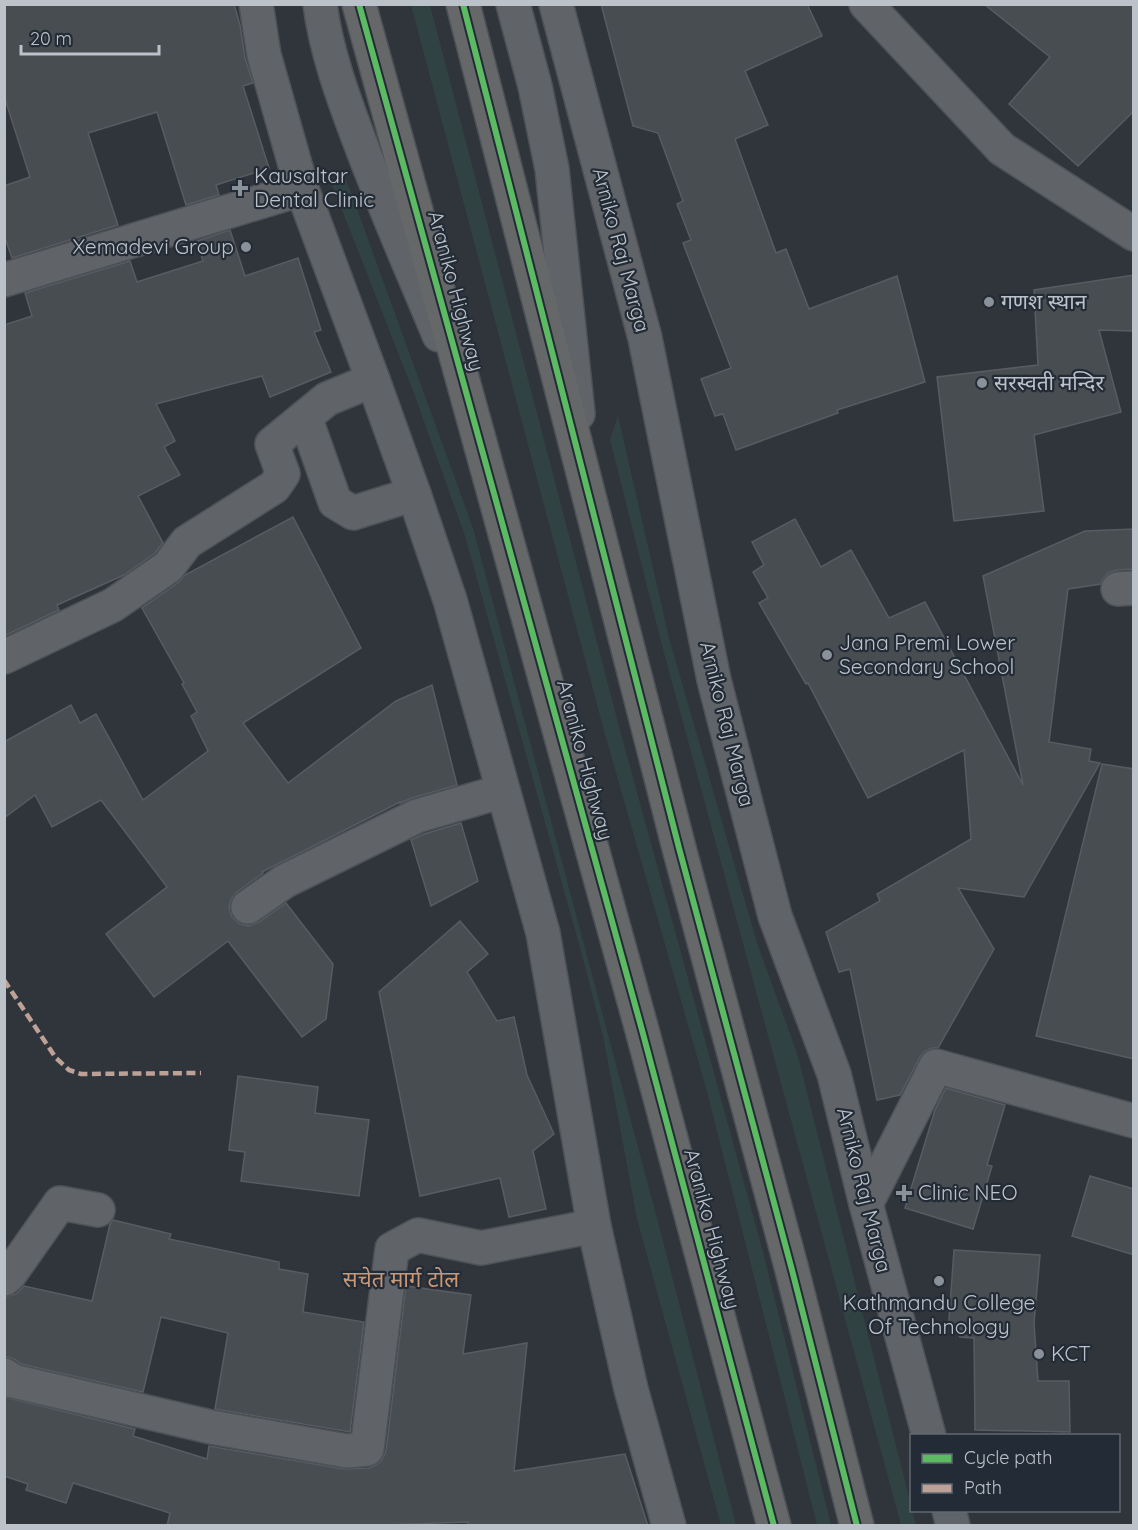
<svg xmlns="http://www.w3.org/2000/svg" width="1138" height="1530" font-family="Quicksand,'Noto Sans Devanagari',sans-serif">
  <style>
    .green { fill: #304242 }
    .building { fill: #484d52; stroke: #585c62; stroke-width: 1.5 }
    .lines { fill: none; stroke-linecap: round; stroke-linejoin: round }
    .minor-casing { stroke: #4e5156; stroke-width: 36 }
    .highway-casing { stroke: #4c5157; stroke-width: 36 }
    .minor { stroke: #606468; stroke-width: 33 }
    .highway { stroke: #656769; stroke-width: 33 }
    .quiet { stroke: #bda197; stroke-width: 4.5; stroke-dasharray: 9 4.5; stroke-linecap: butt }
    .cycleway-casing { stroke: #232c36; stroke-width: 10 }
    .cycleway { stroke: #5cba63; stroke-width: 6 }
    .poi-dot { fill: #8b9198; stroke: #232c36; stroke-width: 2 }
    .labels { text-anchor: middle; stroke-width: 4.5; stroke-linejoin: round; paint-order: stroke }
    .poi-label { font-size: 21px; fill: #bcc2ca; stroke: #232c36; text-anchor: start }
    .street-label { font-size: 21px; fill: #bcc2ca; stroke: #232c36 }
    .neighbourhood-label { font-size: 22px; fill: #ca9777; stroke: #232c36 }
  </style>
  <rect width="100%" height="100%" fill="#30353b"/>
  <g class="green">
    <polygon points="411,5 430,5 621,734 763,1252 831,1525 817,1525 706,1088 603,727"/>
    <polygon points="345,176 473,528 663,1241 736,1525 721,1525 637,1219 603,1036 582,955 465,536 413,391 331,182"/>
    <polygon points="618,416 669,638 757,943 797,1053 916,1525 901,1525 660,638 610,440"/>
  </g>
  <g class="building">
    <polygon points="4,4 234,4 240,25 245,58 253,83 243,86 269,168 216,185 219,195 186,205 157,112 88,133 118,225 12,258 4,235 4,186 30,177 4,96"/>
    <polygon points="601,4 807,4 822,36 745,71 768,125 735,139 776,253 786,249 809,309 897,276 925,382 837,410 838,413 736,450 723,414 715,416 701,379 731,368 683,243 691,240 677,204 683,201 658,133 633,126"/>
    <polygon points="984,4 1134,4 1134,111 1078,166 1009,104 1050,57"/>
    <polygon points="230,230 245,276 298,258 321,330 314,332 331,372 270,397 262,376 156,404 175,441 164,447 180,475 138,496 163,543 155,553 124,575 57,605 59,610 4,636 4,325 32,316 25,293 130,261 137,282 203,261 197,241"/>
    <polygon points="1134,275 1134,331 1099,330 1121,412 1034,435 1044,511 954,521 937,377 1038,365 1034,290"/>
    <polygon points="293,517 361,648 243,723 288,783 396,701 432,685 457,785 412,798 400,803 400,802 262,872 263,873 237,892 231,899 229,908 232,917 240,924 249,926 259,922 286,903 333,964 326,1019 302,1037 228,941 154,997 106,934 167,887 101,800 52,827 35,795 4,818 4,742 71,705 80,723 96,714 143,800 208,751 191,716 197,712 182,684 184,683 142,608 179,582 185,575"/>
    <polygon points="795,519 821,567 851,550 889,618 925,602 1023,785 983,576 1085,531 1134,529 1134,569 1117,570 1108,573 1102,580 1101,584 1068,589 1049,742 1091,749 1089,761 1100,763 1024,897 958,888 994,949 938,1048 932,1048 925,1051 920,1057 900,1095 877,1100 850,969 839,972 826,932 880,901 877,894 971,839 964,750 868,798 808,683 806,684 759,603 768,598 753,572 764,565 752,542"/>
    <polygon points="1102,764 1134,769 1134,1059 1036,1036"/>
    <polygon points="461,823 478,881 431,906 411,840 424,834"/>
    <polygon points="460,921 488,954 467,972 497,1021 514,1017 527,1075 554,1134 533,1151 546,1209 509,1217 500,1178 420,1196 379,992"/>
    <polygon points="238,1076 318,1087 315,1113 369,1120 359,1196 241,1181 245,1152 229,1150"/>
    <polygon points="946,1088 1005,1105 987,1165 992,1166 973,1229 905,1208 935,1110"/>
    <polygon points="1090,1176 1134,1189 1134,1255 1072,1236"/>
    <polygon points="113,1220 171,1234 169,1239 279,1262 279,1269 308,1274 303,1312 364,1322 350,1432 215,1409 228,1333 161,1317 143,1392 21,1364 14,1359 4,1356 4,1297 16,1294 24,1286 92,1301 110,1224"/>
    <polygon points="954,1250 1040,1255 1034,1323 1038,1381 1069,1381 1070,1432 975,1430 974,1338 960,1337 949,1320"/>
    <polygon points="406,1286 471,1295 463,1354 527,1343 514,1471 625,1454 648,1526 468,1526 468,1522 353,1526 167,1526 170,1513 73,1483 66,1503 26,1490 28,1484 4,1476 4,1397 135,1429 133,1436 207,1459 209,1446 344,1469 369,1468 376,1465 382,1460 386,1451"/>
  </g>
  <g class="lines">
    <defs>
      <g id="minor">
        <polyline points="256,4 264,55 302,189 373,380 414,494 450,600 543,933 594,1226 631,1389 669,1526"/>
        <path d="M320,4C326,52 344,100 361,145C385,209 413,272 439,335"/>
        <polyline points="513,4 535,86 552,169 578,414"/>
        <polyline points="556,4 645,338 714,680 775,916 834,1074 866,1204 929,1436"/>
        <polyline points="866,4 1002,149 1134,234"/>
        <polyline points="4,280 302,189"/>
        <polyline points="305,417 335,502 353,513 414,494"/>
        <polyline points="1118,589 1134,588"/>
        <polyline points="4,657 113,605 168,567 187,542 274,487 283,474 272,444 327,399 373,380"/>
        <polyline points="248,907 285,881 417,816 503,791"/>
        <polyline points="866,1204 936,1066 1134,1121"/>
        <polyline points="4,1279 10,1274 60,1203 98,1210"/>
        <polyline points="4,1375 13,1381 211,1427 347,1451 367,1449 392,1249 418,1235 481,1248 594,1226"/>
        <polyline points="949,1510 953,1526"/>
      </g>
      <g id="highway">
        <polyline points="359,4 642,1030 774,1526"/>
        <polyline points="463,4 679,848 792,1270 857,1526"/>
      </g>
    </defs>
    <use href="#minor" class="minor-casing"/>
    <use href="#highway" class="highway-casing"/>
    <use href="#minor" class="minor"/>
    <use href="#highway" class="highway"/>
    <polyline class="quiet" points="4,980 56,1058 69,1070 81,1074 201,1073"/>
    <defs>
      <g id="cycleway">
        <polyline points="359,4 642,1030 774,1526"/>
        <polyline points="463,4 679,848 792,1270 857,1526"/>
      </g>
    </defs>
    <use href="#cycleway" class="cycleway-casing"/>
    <use href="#cycleway" class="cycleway"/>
  </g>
  <g class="poi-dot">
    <path d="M237 179h6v6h6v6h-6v6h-6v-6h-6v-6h6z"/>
    <circle cx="246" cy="247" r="6"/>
    <circle cx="989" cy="302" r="6"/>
    <circle cx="982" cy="383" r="6"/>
    <circle cx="827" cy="655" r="6"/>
    <path d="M901 1184h6v6h6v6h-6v6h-6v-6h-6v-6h6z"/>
    <circle cx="939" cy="1281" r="6"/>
    <circle cx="1039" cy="1354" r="6"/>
  </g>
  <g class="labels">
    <g class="poi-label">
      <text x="254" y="183">Kausaltar<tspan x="254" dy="24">Dental Clinic</tspan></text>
      <text x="234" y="254" text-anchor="end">Xemadevi Group</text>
      <text x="1001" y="309">गणश स्थान</text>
      <text x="994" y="390">सरस्वती मन्दिर</text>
      <text x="839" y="650">Jana Premi Lower<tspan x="839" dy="24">Secondary School</tspan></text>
      <text x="918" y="1200">Clinic NEO</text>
      <text x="939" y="1310" text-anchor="middle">Kathmandu College<tspan x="939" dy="24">Of Technology</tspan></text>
      <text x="1051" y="1361">KCT</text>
    </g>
    <g class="street-label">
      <text transform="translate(621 250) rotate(75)" y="7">Arniko Raj Marga</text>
      <text transform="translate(456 291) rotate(75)" y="7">Araniko Highway</text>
      <text transform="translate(727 724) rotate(76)" y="7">Arniko Raj Marga</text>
      <text transform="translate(585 760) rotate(75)" y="7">Araniko Highway</text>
      <text transform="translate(864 1190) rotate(76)" y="7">Arniko Raj Marga</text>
      <text transform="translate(712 1229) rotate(75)" y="7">Araniko Highway</text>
    </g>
    <g class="neighbourhood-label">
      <text x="401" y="1287">सचेत मार्ग टोल</text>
    </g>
  </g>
  <rect width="1138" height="1530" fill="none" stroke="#bcc2ca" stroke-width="12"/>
  <rect x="910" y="1434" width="210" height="78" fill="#232c36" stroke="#606871" stroke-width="1.5"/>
  <rect x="922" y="1454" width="30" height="9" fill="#5cba63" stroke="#606871" stroke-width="1.5"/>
  <text x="964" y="1464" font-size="18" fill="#bcc2ca">Cycle path</text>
  <rect x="922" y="1484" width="30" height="9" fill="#bda197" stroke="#606871" stroke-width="1.5"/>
  <text x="964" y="1494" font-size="18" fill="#bcc2ca">Path</text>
  <path d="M21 45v9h138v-9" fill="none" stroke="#bcc2ca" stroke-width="3"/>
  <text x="30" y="45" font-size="18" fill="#bcc2ca" stroke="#232c36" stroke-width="4.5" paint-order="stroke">20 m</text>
</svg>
